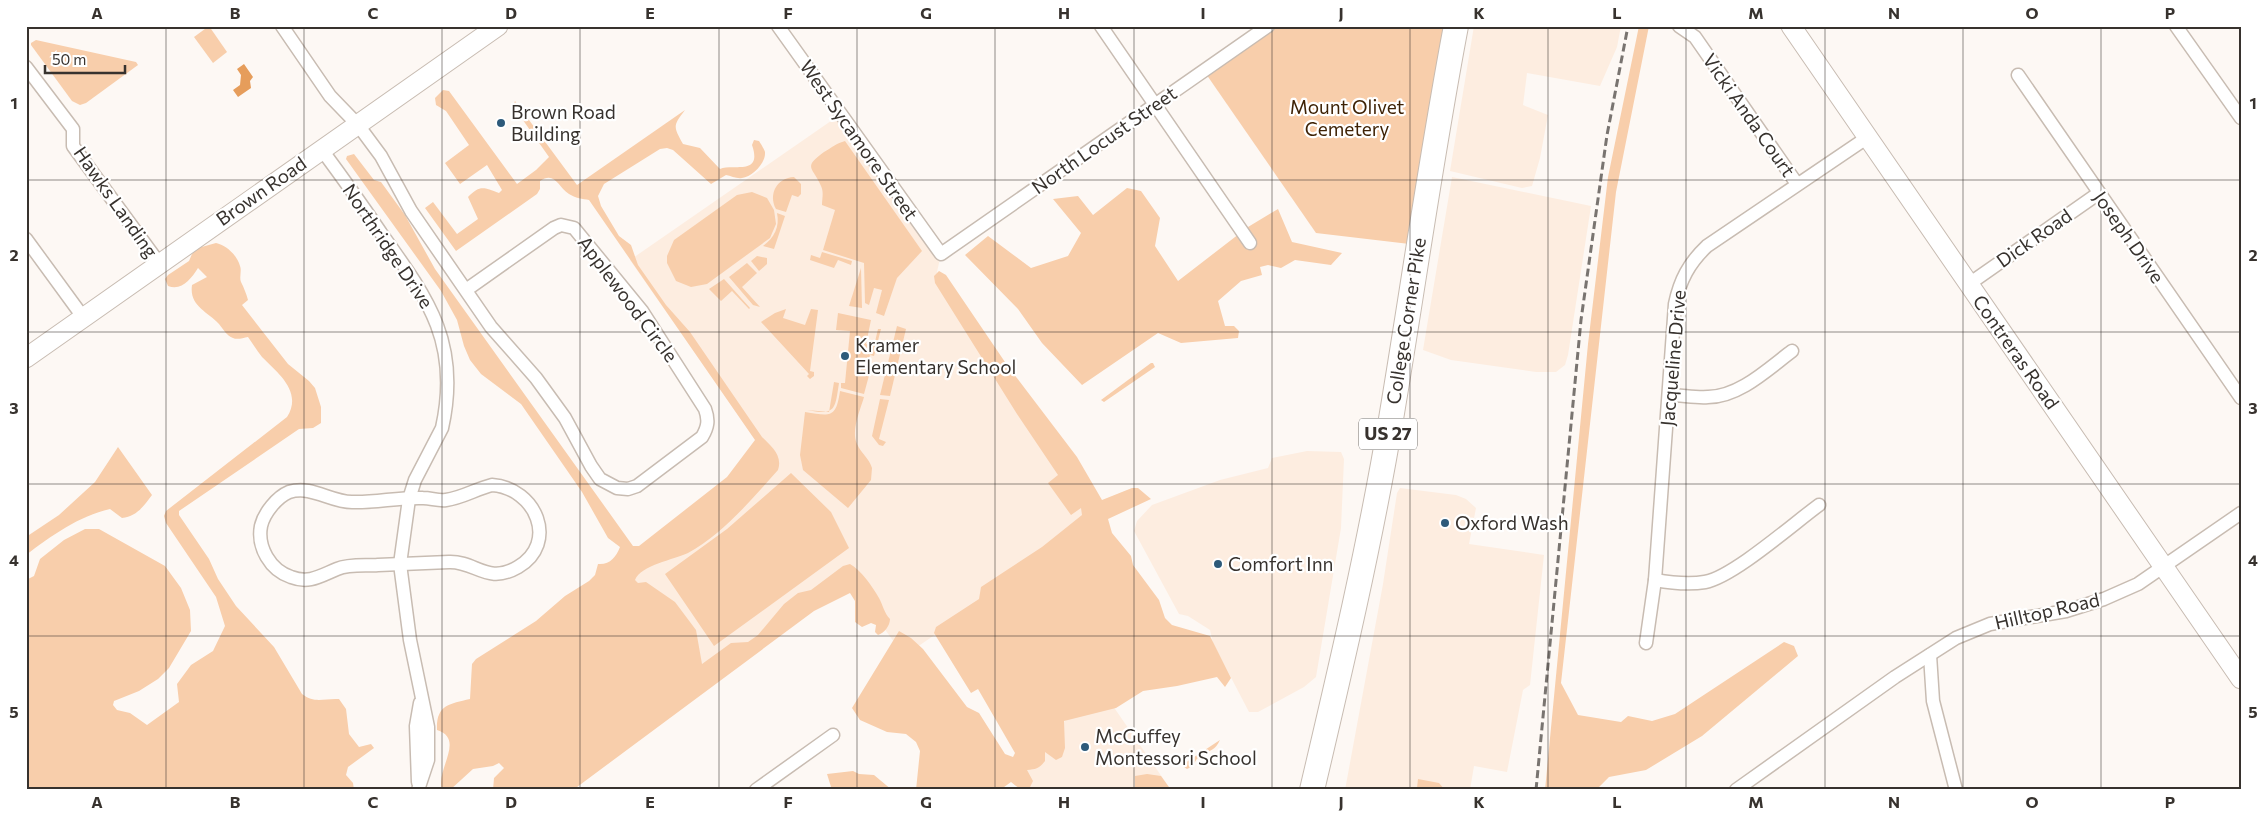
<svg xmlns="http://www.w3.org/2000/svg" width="2267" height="816" font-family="Commissioner,sans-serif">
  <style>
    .built { fill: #fdede0 }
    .green { fill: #f8ceab }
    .water { fill: #e69d5b }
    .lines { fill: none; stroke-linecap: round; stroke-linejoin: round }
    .street-casing { stroke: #c8bcb2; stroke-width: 15 }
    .secondary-casing { stroke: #c8bcb2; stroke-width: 21 }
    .highway-casing { stroke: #c8bcb2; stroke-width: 26 }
    .street { stroke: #fff; stroke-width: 12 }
    .secondary { stroke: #fff; stroke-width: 19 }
    .highway { stroke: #fff; stroke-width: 24 }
    .rail { stroke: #797470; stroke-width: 3; stroke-dasharray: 8 4; stroke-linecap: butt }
    .grid { fill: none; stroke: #37322e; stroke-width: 1; stroke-opacity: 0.55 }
    .poi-dot { fill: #2d5a7a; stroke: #fff; stroke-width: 2 }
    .labels { text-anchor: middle; stroke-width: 4.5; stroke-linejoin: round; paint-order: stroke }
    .shield { fill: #fff; stroke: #73706d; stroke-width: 1 }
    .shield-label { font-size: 18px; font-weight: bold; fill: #37322e }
    .park-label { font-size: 19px; fill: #3e2205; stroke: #fff }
    .poi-label { font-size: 19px; fill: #37322e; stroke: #fff; text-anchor: start }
    .street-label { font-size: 19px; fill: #37322e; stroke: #fff }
    .neatline { fill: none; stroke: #37322e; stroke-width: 2 }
    .grid-label { font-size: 16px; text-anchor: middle; font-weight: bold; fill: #37322e }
  </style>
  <rect width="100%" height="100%" fill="#fdf8f4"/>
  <g class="built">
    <polygon points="1474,26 1621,26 1617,47 1600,86 1527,73 1523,105 1548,115 1540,158 1532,186 1522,188 1450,171"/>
    <polygon points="841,114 941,254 937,272 1105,518 904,656 846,575 692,685 615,576 771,462 630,260"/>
    <polygon points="1452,177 1591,206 1568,355 1565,365 1556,372 1536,372 1451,360 1423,350"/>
    <polygon points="1307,451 1341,452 1344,459 1341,528 1316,677 1304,687 1258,712 1249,712 1213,643 1210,630 1188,616 1179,614 1134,531 1137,521 1152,505 1220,480 1268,468 1272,458"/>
    <polygon points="1400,488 1456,495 1466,499 1476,508 1469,544 1544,555 1530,685 1523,690 1507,772 1474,766 1470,790 1345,790 1383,584 1397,493"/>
    <polygon points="1104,693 1171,790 1022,790 1004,765"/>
  </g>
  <g class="green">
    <polygon points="209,26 227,52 213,63 194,37"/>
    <polygon points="1268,26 1456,26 1418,245 1316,233 1204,71"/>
    <polygon points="1639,26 1649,26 1616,192 1561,683 1578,715 1621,722 1628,716 1652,721 1675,714 1784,642 1794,646 1798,656 1702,736 1646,770 1609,777 1596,790 1545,790 1588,344 1608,177"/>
    <polygon points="36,40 136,62 138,65 86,103 80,105 72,101 31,45 31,43"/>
    <path d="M443,90L449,91L517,184L536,170L549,157L513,106L515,101L577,185L685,110C673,126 673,126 683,144L700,148L720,169C732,163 763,177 752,145L754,140L759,141C761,144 764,149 765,152C766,163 752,177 742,178C737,179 731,176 726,175L711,184L673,150L667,148L660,149L604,184L598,196L601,206L619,236L631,245L638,265L666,305L690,332L762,437C771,446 783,455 778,470C753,498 722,535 688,553C673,560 641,565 635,580L638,583L646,582L675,602L696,630L702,664L731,643L748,642L758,635L784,604L798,593L811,590L843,566L850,564C861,570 872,586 879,598C883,605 884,613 890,619C890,626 884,633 878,635L875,632L876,625L871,623L862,627L855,622V601L850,593L814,611L573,790H493L494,778L504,768L499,763L493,766L473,769L450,790H442C435,770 466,739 437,730C436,705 449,704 470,699L472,664L476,659L536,621L565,596L589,581L595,575L598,564C610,565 616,557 620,547L608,538L582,492L521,404L481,374L470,360L464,346L457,320L441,291L346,159L347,156L354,154L374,180L381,182L405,215L435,269L633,546H639L727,477L755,440L589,200C583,199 575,198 569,194C558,187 555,171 540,181V189L537,194L456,251L425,208L433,202L457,234L478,219L468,197C480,185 483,187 499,193L502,190L487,165L460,184L445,163L469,145L446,111L436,105L435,98Z"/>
    <path d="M845,141L922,251L897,278L884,316L876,313L882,290L874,288L869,305L865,303L864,263L823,250L835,210L822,205C822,199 824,192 821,186C813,167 802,168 824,152C831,148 837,143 845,141Z"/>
    <path d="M794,177L801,184V194L798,197L792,195L786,212L776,209C768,194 777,178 794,177Z"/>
    <polygon points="1127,188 1141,191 1160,218 1155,246 1178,281 1248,227 1278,209 1292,242 1342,253 1331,265 1295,260 1281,268 1268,265 1260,267 1262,275 1241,281 1218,301 1225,326 1234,326 1239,331 1238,338 1181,343 1158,333 1082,385 1042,343 1018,309 965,255 988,236 1031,268 1068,256 1081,233 1053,199 1078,196 1093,215"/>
    <polygon points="752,192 767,198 774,210 776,224 770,238 707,284 691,287 676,281 667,263 667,256 674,240 737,195"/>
    <path d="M777,213L785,216L774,249L763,246C774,238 780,227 777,213Z"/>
    <path d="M216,243C226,245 237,255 240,266C242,271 239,277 241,282C244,288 246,293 248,300L242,305L288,364L309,381L315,388L321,407V423L313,428L299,429L179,511V515L209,559L218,579L236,606L274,647L302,694C315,704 324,698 339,699L346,709L349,734L359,747L371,744L374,748L348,767L346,775L353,783L354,790H26V580L34,576L40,559L64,540L85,529H99L165,566L181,588L190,610L191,631L169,668L158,679L139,691L114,701L113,705L117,710L130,713L147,725L179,702L177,684L191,665L213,651L225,626L216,597L166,523L164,516L166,511L287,417C303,392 278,373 262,357C257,351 253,344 248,337C243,338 237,340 233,338C227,336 223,329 219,324C207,311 189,306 192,285L207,277L198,268C191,279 182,291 168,286L165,279L168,275L189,261L192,254L198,248Z"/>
    <polygon points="822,252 852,261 851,265 838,260 834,268 810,260 811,255 820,258"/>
    <polygon points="757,256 767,258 767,264 759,271 751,261"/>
    <polygon points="747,263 757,273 742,287 760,307 753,305 729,277"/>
    <polygon points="861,268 862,308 849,306"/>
    <path d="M939,271L946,275L1007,365L1077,457L1102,500L1132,488H1138L1151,499L1108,519L1112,533L1131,556L1133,565L1159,600L1165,618L1172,625L1210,636L1231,678L1225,687L1217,677L1177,686L1143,691L1116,708L1064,721L1065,748L1062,757L1056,760L1045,752V761C1039,769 1036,769 1027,770L1033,781L1030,787C1022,791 1018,788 1011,782L1000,790H916L920,751L916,742L906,734L887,732L860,720L852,708L899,631L911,638L923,649L967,707L979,713L1005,754L1013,757L1015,753L978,689L971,693L934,633L936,627L979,599L981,587L1042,547L1082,515L1081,508L1071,515L1048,483L1058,475L1017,414L935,283L934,276Z"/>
    <polygon points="724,279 750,308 749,309 732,291 721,301 709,289"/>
    <polygon points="786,309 783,318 805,325 811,309 818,310 810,371 814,372 814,376 810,379 807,376 809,374 761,322 775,313"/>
    <polygon points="838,313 871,320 866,344 874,346 878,329 881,329 874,356 870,355 867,367 871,368 864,394 841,388 841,383 845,383 850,331 836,330"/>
    <polygon points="897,326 906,329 890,396 880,395"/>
    <polygon points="1151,363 1153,363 1155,367 1104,402 1101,400"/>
    <path d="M834,382L839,383C835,409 836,416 807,410L829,412Z"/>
    <path d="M840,391L864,397C860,411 851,430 857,444C861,453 869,458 872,468L871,480L848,508L803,470L800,455L805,412C830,416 836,419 840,391Z"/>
    <polygon points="880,399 889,400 879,439 886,442 883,446 879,445 872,436"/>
    <path d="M118,447L152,495C143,507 137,516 122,518L110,509C79,516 51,536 26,555V537L59,515L95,482Z"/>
    <polygon points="791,473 831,512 849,548 714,646 665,574 727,529"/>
    <path d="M1220,740C1215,751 1210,750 1201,755C1194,760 1196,765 1187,769L1184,767L1185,763Z"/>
    <polygon points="853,771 859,774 874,775 892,790 832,790 827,774"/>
    <polygon points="1147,774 1161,776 1171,790 1135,789 1135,776"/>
    <polygon points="1418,779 1439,783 1445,790 1417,788"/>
  </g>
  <polygon class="water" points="244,64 253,77 250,81 251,88 238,97 233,90 240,85 241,75 237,69"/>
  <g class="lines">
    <defs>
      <g id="street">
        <path d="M282,26L330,96L358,125L381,156L411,211L491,327L536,378L565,418L591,466L600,479L617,488L628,489L637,486L702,437C708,427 709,420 705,409L642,311L574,228L561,225L554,228L466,290"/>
        <polyline points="778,26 941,254 1268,26"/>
        <polyline points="1101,26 1250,243"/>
        <polyline points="1679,26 1695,37 1797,184"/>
        <polyline points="2176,26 2241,118"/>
        <polyline points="26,67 73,129 73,146 159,263"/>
        <polyline points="2018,75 2241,398"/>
        <path d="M322,150C342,177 362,205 381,233C428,299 461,343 442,428L415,480L409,499L400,564L410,640L428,727V760L418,790"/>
        <polyline points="26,239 83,317"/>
        <polyline points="1969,284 2099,193"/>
        <path d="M1669,395C1682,395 1695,398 1708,397C1739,397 1768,369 1792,351"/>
        <path d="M492,485C536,488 559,543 518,567C487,585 476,561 449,562C426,563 402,564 378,565C365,566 349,564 337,569C320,576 309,584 291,577C270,570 257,547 261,526C264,513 277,497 289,492C312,485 330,502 352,502C375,503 399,497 423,498C431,498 438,501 446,500C462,498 476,489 492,485Z"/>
        <path d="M1655,580C1672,583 1688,585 1705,582C1733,577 1793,524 1819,505"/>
        <path d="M1646,643L1655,580L1675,304C1680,280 1689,263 1707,246L1868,137"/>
        <polyline points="1930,655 1933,701 1956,790"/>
        <polyline points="418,782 416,726 420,703"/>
        <polyline points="756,790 833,735"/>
        <polyline points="1736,790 1895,677 1956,638 1990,624 2066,611 2104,599 2138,584 2241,513"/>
      </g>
      <g id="secondary">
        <polyline points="1791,26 2241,679"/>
        <polyline points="26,358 498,26"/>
      </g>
      <path id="highway" d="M1312,790C1341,667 1370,544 1391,419C1413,288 1431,157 1456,26"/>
    </defs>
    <use href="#street" class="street-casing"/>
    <use href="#secondary" class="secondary-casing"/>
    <use href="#highway" class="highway-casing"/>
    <use href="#street" class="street"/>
    <use href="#secondary" class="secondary"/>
    <use href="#highway" class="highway"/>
    <polyline class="rail" points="1536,790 1581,320 1607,135 1628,26"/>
  </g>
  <path class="grid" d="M166,26V790M304,26V790M442,26V790M580,26V790M719,26V790M857,26V790M995,26V790M1134,26V790M1272,26V790M1410,26V790M1548,26V790M1686,26V790M1825,26V790M1963,26V790M2101,26V790M26,180H2241M26,332H2241M26,484H2241M26,636H2241"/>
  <g class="poi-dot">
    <circle cx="501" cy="123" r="5"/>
    <circle cx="845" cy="356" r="5"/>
    <circle cx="1445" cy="523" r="5"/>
    <circle cx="1218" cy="564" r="5"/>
    <circle cx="1085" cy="747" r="5"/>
  </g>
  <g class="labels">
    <rect class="shield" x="1359" y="418.5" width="58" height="31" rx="4"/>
    <g class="shield-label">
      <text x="1388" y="440">US 27</text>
    </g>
    <g class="park-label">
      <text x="1347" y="114">Mount Olivet<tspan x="1347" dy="22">Cemetery</tspan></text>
    </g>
    <g class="poi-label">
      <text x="511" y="119">Brown Road<tspan x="511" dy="22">Building</tspan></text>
      <text x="855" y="352">Kramer<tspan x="855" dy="22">Elementary School</tspan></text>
      <text x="1455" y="530">Oxford Wash</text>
      <text x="1228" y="571">Comfort Inn</text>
      <text x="1095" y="743">McGuffey<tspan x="1095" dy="22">Montessori School</tspan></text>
    </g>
    <g class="street-label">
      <text transform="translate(1749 115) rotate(55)" y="7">Vicki Anda Court</text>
      <text transform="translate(859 140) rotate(55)" y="7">West Sycamore Street</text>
      <text transform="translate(1104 140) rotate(-35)" y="7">North Locust Street</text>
      <text transform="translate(261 191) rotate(-35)" y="7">Brown Road</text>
      <text transform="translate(116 202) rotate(55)" y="7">Hawks Landing</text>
      <text transform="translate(2129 237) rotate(55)" y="7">Joseph Drive</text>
      <text transform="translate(2034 238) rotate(-35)" y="7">Dick Road</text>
      <text transform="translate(388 246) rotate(56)" y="7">Northridge Drive</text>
      <text transform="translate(628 299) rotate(53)" y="7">Applewood Circle</text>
      <text transform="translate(1406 321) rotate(-81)" y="7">College Corner Pike</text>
      <text transform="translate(2016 352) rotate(55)" y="7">Contreras Road</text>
      <text transform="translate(1673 358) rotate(-85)" y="7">Jacqueline Drive</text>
      <text transform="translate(2047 611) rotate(-13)" y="7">Hilltop Road</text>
    </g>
  </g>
  <rect width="2267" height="816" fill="none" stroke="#ffffff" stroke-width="55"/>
  <path d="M45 65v8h80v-8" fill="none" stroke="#37322e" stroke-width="2.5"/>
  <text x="52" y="65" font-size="15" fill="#37322e" stroke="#ffffff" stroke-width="4" paint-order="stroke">50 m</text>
  <rect x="28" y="28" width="2212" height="760" class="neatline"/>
  <g class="grid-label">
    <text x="97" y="19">A</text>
    <text x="235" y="19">B</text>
    <text x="373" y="19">C</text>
    <text x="511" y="19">D</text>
    <text x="650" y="19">E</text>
    <text x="788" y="19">F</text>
    <text x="926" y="19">G</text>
    <text x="1064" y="19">H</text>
    <text x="1203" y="19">I</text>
    <text x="1341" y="19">J</text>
    <text x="1479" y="19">K</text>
    <text x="1617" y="19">L</text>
    <text x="1756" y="19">M</text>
    <text x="1894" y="19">N</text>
    <text x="2032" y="19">O</text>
    <text x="2170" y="19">P</text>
    <text x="14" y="109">1</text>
    <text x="2253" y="109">1</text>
    <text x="14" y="261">2</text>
    <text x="2253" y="261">2</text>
    <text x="14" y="414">3</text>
    <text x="2253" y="414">3</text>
    <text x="14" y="566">4</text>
    <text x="2253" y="566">4</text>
    <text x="14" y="718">5</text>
    <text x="2253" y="718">5</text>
    <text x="97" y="808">A</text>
    <text x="235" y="808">B</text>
    <text x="373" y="808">C</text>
    <text x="511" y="808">D</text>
    <text x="650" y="808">E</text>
    <text x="788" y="808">F</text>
    <text x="926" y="808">G</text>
    <text x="1064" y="808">H</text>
    <text x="1203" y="808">I</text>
    <text x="1341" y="808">J</text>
    <text x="1479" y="808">K</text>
    <text x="1617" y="808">L</text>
    <text x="1756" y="808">M</text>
    <text x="1894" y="808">N</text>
    <text x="2032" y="808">O</text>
    <text x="2170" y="808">P</text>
  </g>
</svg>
